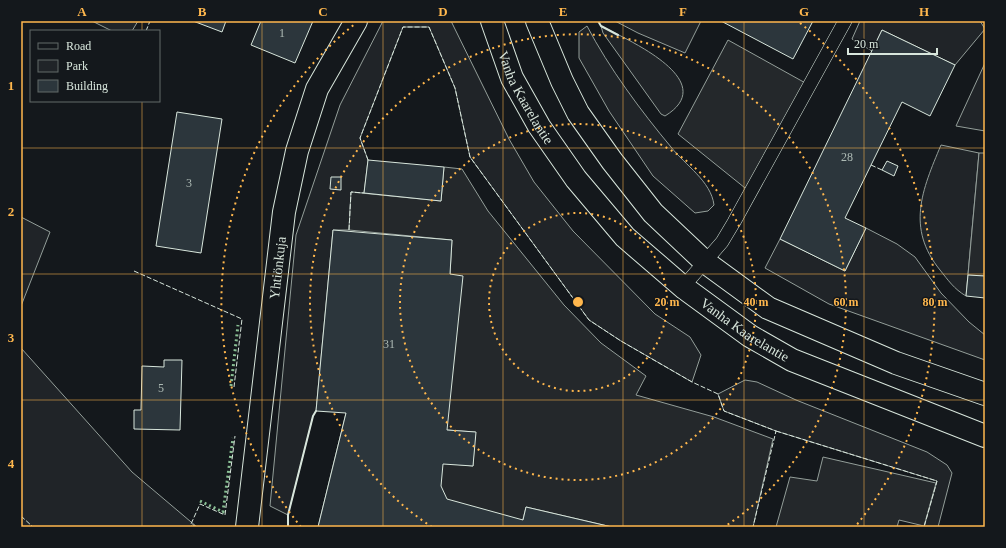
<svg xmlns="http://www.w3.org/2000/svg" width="1006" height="548" font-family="'Times New Roman',serif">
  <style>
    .green { fill: #202428; stroke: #939e99 }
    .parking { fill: #24282b; stroke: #939e99; fill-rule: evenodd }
    .building { fill: #2c363c; stroke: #d8e6dc }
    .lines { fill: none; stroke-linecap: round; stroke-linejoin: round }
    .service-casing { stroke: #d8e6dc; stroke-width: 14 }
    .minor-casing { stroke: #d8e6dc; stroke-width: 24 }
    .secondary-casing { stroke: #d8e6dc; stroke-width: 24 }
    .service { stroke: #14181c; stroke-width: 13 }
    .minor { stroke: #14181c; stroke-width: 22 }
    .secondary { stroke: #14181c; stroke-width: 22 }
    .hedge { stroke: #8ac095; stroke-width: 3; stroke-dasharray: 2 3; stroke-linecap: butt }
    .fence { stroke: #d8e6dc; stroke-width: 1; stroke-dasharray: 5 2; stroke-linecap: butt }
    .wall { stroke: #d8e6dc; stroke-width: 2 }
    .grid { fill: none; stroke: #ffb74d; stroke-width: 1; stroke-opacity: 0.55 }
    .ring { fill: none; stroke: #ffb74d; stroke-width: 2; stroke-dasharray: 2 4 }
    .labels { text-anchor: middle; stroke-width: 3; stroke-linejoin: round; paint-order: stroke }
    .number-label { font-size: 12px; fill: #adbab4 }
    .street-label { font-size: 14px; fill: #d8e6dc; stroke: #14181c }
    .centre { fill: #ffb74d; stroke: #14181c; stroke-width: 2 }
    .ring-label { font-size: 12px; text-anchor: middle; font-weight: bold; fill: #ffb74d; stroke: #14181c; stroke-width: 3; stroke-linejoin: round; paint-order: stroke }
    .neatline { fill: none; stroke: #ffb74d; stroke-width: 1.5 }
    .grid-label { font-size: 13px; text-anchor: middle; font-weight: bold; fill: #ffb74d }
  </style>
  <rect width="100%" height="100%" fill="#14181c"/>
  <g class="green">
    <polygon points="92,21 138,21 132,31 112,31"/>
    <polygon points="383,21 451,21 509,139 534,182 573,231 655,314 690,337 701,355 692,382 621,341 589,320 470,157 455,88 429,27 403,27 360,138 368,160 364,193 351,192 349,230 333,230 316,411 313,416 288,515 270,506 296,235 340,105"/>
    <polygon points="615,21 701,21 685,53 638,33"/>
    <polygon points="860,21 980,21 985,29 955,65 882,30 872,51 852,39"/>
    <path d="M587,26C609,68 641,111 671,147C685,165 711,181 714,205L708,211L695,213L653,176L609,111L579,58V32Z"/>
    <path d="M601,26C628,40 722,81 665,116L661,114L603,33Z"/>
    <polygon points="985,63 985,131 956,126"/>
    <path d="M941,145L979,153L966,296C954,289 948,280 940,270C906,228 922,190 941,145Z"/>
    <polygon points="21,217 50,232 21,306"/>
    <polygon points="866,228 897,244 915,257 941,293 969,322 985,335 985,360 829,304 765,268 780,239 845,271"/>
    <polygon points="21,348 132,472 197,527 24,527 21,524"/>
    <polygon points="745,380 757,382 796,400 927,452 947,465 952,473 938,527 924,527 937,481 776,431 724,411 718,394"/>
  </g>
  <g class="parking">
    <polygon points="728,40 809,85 750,192 678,134"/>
    <polygon points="979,153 985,153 985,276 968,275"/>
    <path d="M444,167L462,169L488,211L564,305L601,343L646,376L636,395L714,417L773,439L753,527H612L526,507L521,527H318L346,413L450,274L452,240L349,230L351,192L441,201ZM447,430L475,432L473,466L443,463Z"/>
    <polygon points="823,457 936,483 924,526 899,520 897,527 776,527 790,477 817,481"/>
  </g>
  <g class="building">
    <polygon points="193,21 226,21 222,32"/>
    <polygon points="261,21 313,21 295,63 251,45"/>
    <polygon points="721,21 813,21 793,59"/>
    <polygon points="882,30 955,65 930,116 902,102 845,218 866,228 845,271 780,239"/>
    <polygon points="177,112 222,119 201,253 156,246"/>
    <polygon points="368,160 444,167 441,201 364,193"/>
    <polygon points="887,161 898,166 894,176 882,170"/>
    <polygon points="331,177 341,177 341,190 330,189"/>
    <polygon points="333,230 452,240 450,274 463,276 447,430 476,432 473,466 443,464 441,486 447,499 523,520 526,507 612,527 318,527 346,413 316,411"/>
    <polygon points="968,275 985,276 985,298 966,296"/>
    <polygon points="164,360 182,360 180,430 134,429 134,410 141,410 142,366 164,367"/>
  </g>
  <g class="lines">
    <defs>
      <polyline id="service" points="683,287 722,242 734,222 845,21"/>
      <g id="minor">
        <path id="s1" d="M247,527L284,212L297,151L317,89L356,21"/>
      </g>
      <g id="secondary">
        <path id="s2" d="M492,21L512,78L539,126L576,179L625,237L683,287L750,336L792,360L985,436"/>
        <polyline points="537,21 562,81 578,113 612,161 653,213 705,262 768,308 896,363 985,394"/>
      </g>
    </defs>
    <use href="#service" class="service-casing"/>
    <use href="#minor" class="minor-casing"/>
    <use href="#secondary" class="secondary-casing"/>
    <use href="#service" class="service"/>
    <use href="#minor" class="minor"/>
    <use href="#secondary" class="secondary"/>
    <g class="hedge">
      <polyline points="231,386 238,325"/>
      <polyline points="200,501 223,512 233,438"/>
      <polyline points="191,527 192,527"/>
    </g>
    <g class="fence">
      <polyline points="146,31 150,21"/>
      <polyline points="368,160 360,138 403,27 429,27 455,88 470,157 589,320 621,341 692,382 718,394 724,411 776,431 753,527"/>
      <polyline points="871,165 882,170"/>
      <polyline points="349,230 351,192 364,193"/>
      <polyline points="134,271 242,319 234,387"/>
      <polyline points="776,431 937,481 924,527"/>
      <polyline points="21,516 33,527"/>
      <polyline points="197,527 191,524 200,504 225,515 235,436"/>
    </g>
    <g class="wall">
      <polyline points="598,21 601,26 618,35"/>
      <polyline points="288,527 288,515 313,416 316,411"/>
    </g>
  </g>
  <path class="grid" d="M142,21V31M262,21V527M383,21V527M503,21V527M623,21V527M744,21V527M864,21V527M142,101V527M21,148H985M21,274H985M21,400H985"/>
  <g class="ring">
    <circle cx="578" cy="302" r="89"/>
    <circle cx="578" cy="302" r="178"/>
    <path d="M432 527A268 268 0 1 1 724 527"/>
    <path d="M301 527A357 357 0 0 1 356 23M800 23A357 357 0 0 1 855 527"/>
  </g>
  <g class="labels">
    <g class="number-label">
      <text x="282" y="37">1</text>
      <text x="847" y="161">28</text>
      <text x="189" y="187">3</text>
      <text x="389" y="348">31</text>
      <text x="161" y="392">5</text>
    </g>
    <g class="street-label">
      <text dy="5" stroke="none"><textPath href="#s2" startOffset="84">Vanha Kaarelantie</textPath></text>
      <text dy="5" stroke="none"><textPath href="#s1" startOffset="261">Yhtiönkuja</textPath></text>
      <text dy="5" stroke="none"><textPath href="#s2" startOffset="408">Vanha Kaarelantie</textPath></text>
    </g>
  </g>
  <circle cx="578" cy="302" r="6" class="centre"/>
  <g class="ring-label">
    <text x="667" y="306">20 m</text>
    <text x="756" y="306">40 m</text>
    <text x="846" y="306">60 m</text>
    <text x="935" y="306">80 m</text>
  </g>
  <rect width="1006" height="548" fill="none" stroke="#14181c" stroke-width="44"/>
  <rect x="30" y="30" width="130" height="72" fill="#14181c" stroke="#626a69"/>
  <rect x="38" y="43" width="20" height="6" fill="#14181c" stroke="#626a69"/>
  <text x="66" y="50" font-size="12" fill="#d8e6dc">Road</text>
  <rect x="38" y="60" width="20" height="12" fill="#202428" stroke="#626a69"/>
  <text x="66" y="70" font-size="12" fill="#d8e6dc">Park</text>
  <rect x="38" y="80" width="20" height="12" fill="#2c363c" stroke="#626a69"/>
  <text x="66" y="90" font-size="12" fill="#d8e6dc">Building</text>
  <path d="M848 48v6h89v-6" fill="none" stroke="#d8e6dc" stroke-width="2"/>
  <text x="854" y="48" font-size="12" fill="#d8e6dc" stroke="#14181c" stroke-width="3" paint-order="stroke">20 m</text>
  <rect x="22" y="22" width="962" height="504" class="neatline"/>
  <g class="grid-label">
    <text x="82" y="16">A</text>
    <text x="202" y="16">B</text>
    <text x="323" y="16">C</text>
    <text x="443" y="16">D</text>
    <text x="563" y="16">E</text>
    <text x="683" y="16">F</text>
    <text x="804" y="16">G</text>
    <text x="924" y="16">H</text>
    <text x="11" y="90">1</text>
    <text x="11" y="216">2</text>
    <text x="11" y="342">3</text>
    <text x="11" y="468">4</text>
  </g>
</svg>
